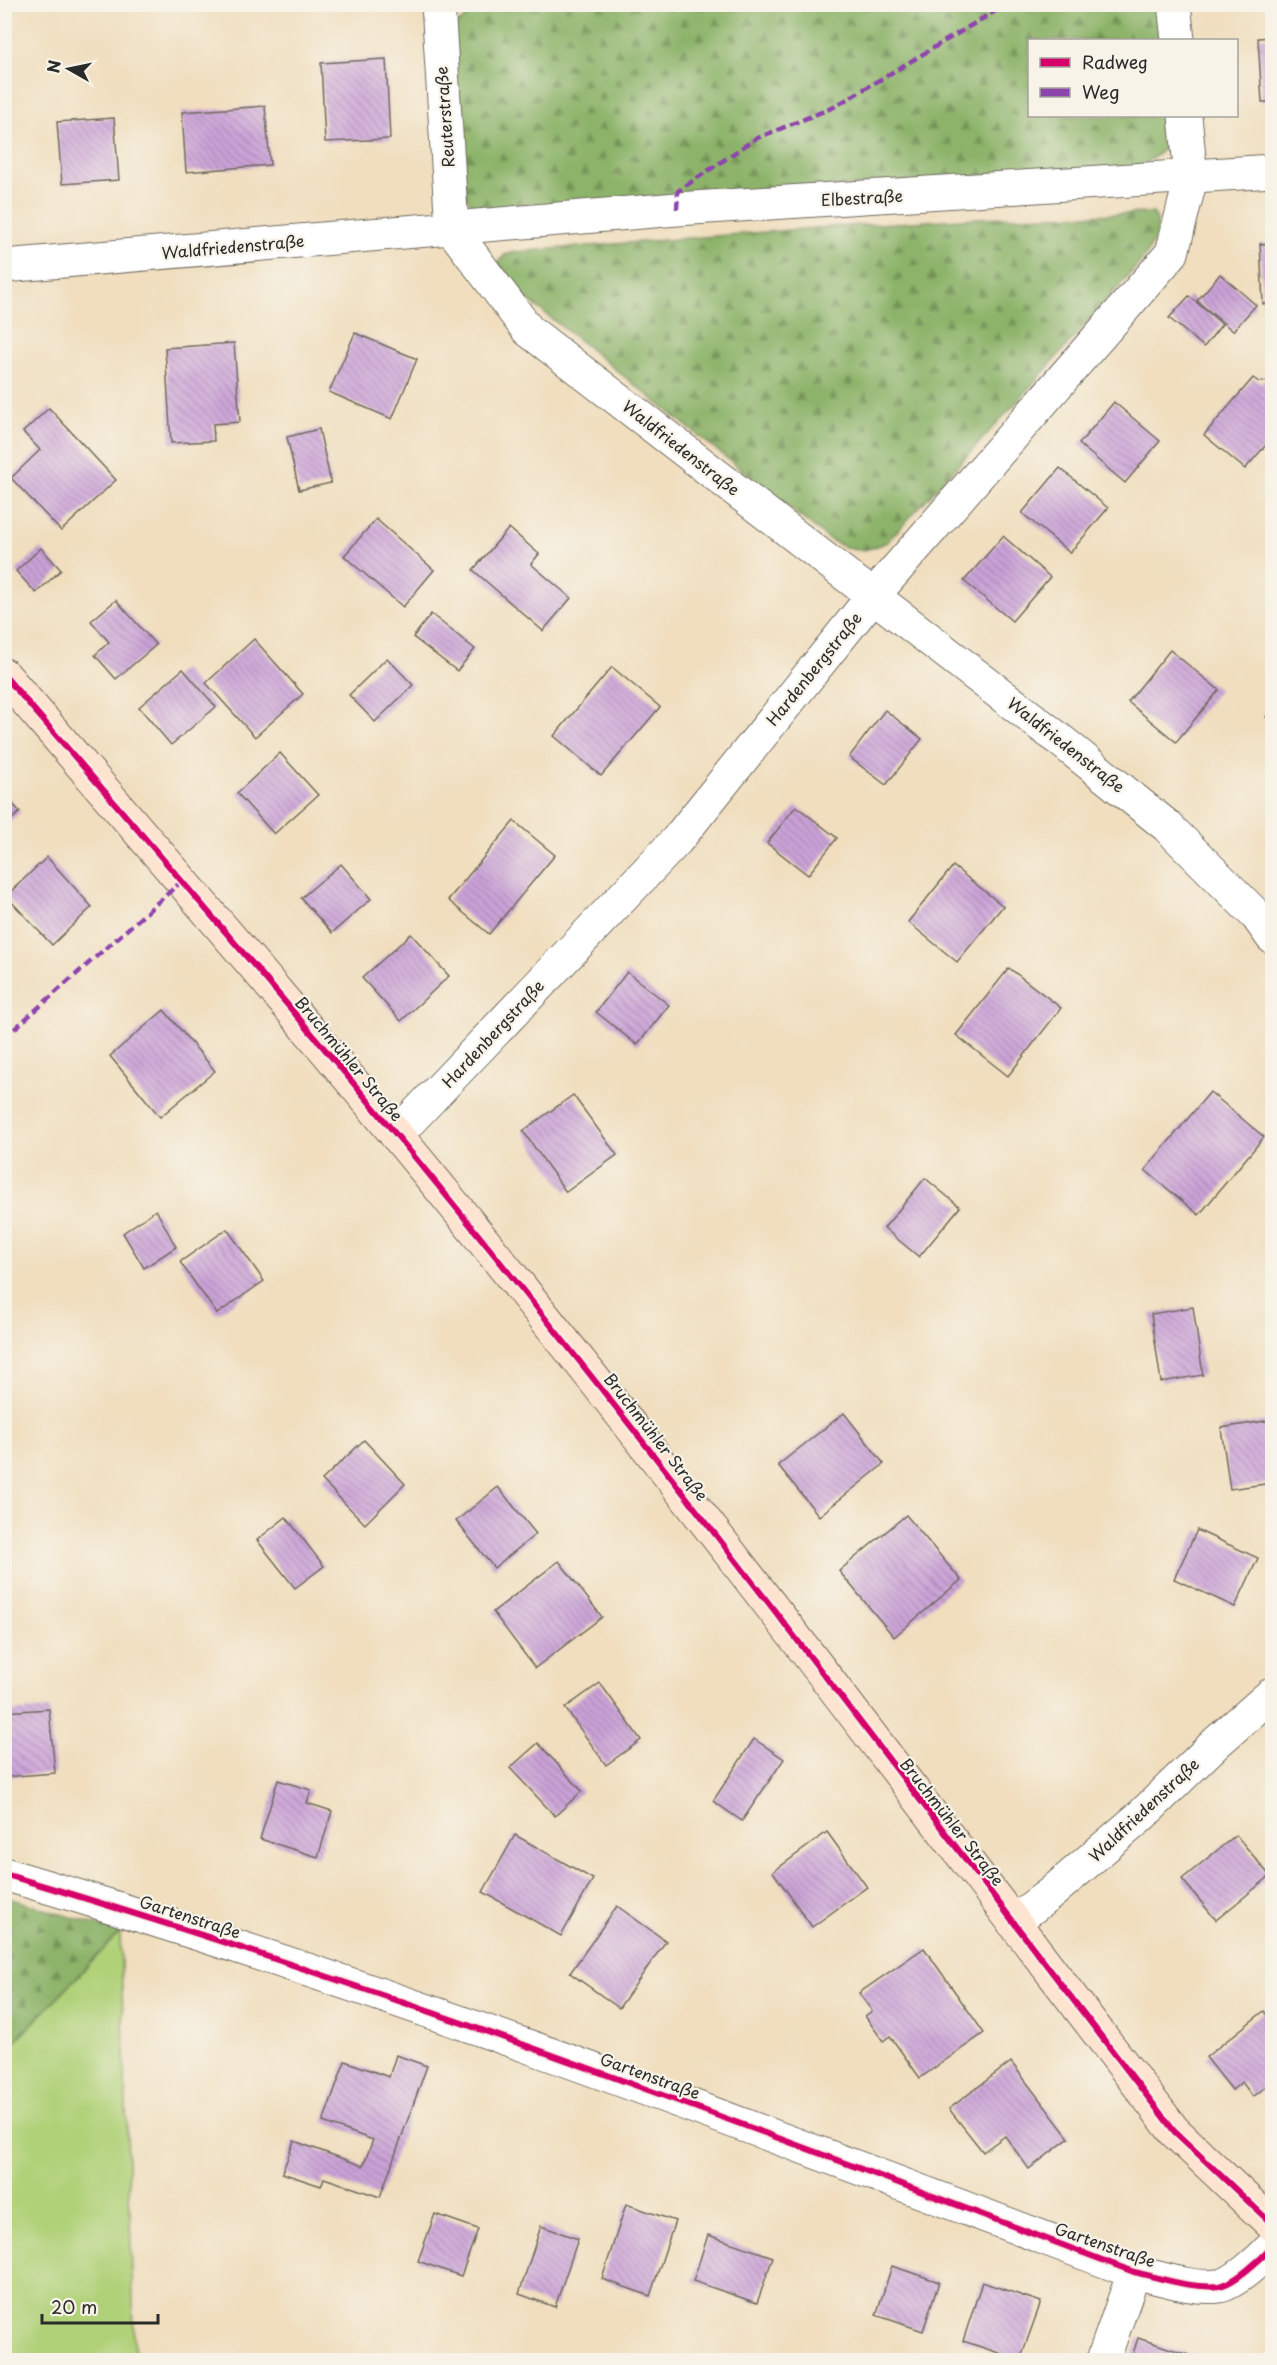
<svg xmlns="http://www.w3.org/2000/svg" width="1277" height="2365" font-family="'Playpen Sans',sans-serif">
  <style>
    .green { fill: #b1d179; stroke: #6e7e52; stroke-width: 1.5 }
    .forest { fill: url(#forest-firs); stroke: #5c6f4a; stroke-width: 1.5 }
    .building { fill: url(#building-back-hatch) }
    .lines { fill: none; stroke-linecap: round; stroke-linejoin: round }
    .street-casing { stroke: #706a5e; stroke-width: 35 }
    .secondary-casing { stroke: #706a5e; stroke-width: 35 }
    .street { stroke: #fff; stroke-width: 33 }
    .secondary { stroke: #fde4d0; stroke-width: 33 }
    .quiet { stroke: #8e44ad; stroke-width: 4.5; stroke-dasharray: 9 4.5; stroke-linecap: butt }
    .cycleway-casing { stroke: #f7f3e8; stroke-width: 10 }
    .cycleway { stroke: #d6006c; stroke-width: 6 }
    .labels { text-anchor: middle; stroke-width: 4.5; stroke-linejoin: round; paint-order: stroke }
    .street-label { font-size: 16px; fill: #2b2b2b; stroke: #f7f3e8 }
  </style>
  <defs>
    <pattern id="forest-firs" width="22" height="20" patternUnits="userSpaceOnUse" patternTransform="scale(1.5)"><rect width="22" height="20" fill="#8cb369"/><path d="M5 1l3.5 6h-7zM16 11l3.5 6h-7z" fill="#739257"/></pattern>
    <pattern id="building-back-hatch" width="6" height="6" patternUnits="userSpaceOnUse" patternTransform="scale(1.5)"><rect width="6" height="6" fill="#cba3d8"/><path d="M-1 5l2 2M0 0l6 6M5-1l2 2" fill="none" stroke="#a585af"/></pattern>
  </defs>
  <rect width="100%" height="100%" fill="#f7f3e8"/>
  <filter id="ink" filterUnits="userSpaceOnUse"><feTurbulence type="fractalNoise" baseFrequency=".0167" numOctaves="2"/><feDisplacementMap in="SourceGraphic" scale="12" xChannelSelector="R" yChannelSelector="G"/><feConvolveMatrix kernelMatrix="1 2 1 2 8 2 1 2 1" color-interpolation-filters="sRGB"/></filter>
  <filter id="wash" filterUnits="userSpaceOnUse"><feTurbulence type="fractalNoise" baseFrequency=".008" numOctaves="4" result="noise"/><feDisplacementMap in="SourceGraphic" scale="24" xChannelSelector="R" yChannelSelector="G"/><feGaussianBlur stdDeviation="1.35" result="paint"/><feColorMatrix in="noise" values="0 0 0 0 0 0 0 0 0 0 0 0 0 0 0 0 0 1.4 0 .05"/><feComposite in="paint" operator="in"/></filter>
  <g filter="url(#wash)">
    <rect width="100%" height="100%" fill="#f0debe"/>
    <polygon class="green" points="120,1932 135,2360 5,2360 5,2052"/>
    <g class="forest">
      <path d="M474,4L1159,5L1162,40H1030V116H1169C1173,145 1162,155 1137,167L483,210L472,205L466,196L451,29L470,14Z"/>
      <path d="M1153,213C1165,227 1152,246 1143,259L1024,394L887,542C861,554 852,552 827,538L517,291L500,271L498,262L505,255L515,252L829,227L979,218Z"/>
      <polygon points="5,1897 120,1932 5,2052 4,1897"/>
    </g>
    <g id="blocks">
      <g class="building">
        <polygon points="1272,37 1272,102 1262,102 1258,38"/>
        <polygon points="386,59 390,139 325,142 321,63"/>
        <polygon points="265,106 270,165 186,172 182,112"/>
        <polygon points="114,118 119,180 62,184 57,122"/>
        <polygon points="1272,243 1272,303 1263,304 1260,244"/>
        <polygon points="1220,274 1256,305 1233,331 1197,301"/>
        <polygon points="1189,296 1222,324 1204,347 1169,318"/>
        <polygon points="355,333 417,359 392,419 329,392"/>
        <polygon points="234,343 240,422 213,424 214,441 171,443 165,348"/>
        <polygon points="1253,378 1259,382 1269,381 1272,384 1272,438 1245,469 1204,435"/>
        <polygon points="1114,402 1160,441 1125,483 1079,444"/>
        <polygon points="49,408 116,480 61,531 11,478 40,450 23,432"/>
        <polygon points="319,429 331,483 299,490 287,437"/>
        <polygon points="1060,468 1108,508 1070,553 1022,513"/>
        <polygon points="376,519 434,570 403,607 344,556"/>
        <polygon points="509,528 539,554 531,564 571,598 543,631 473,570"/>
        <polygon points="1003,536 1050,577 1012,621 964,581"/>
        <polygon points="41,548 61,570 36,593 16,571"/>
        <polygon points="116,600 156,645 116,679 95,655 109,642 91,621"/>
        <polygon points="431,614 475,649 457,671 413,637"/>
        <polygon points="254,639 303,694 255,737 206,683"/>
        <polygon points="1170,650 1219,690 1176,742 1128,702"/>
        <polygon points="387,658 413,685 375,722 349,695"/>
        <polygon points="612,667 660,707 601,776 554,736"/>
        <polygon points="183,669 216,707 171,745 139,707"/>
        <polygon points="885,710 922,739 886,785 849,757"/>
        <polygon points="1272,710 1272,723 1266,717"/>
        <polygon points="280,753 318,795 274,834 237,793"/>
        <polygon points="4,794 20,812 4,826"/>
        <polygon points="796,806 837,838 808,875 767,843"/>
        <polygon points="514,821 555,855 489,934 448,900"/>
        <polygon points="47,857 92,907 52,945 6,896"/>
        <polygon points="341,864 371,899 332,933 301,898"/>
        <polygon points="953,866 1003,906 957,962 908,922"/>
        <polygon points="411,934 449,976 401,1021 362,978"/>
        <polygon points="1009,968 1061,1008 1008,1076 956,1035"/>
        <polygon points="627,972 669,1005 637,1045 596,1012"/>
        <polygon points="164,1010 215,1071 160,1117 110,1056"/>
        <polygon points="1210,1092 1264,1137 1199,1215 1145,1170"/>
        <polygon points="573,1095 617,1155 566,1192 523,1131"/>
        <polygon points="925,1178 960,1207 919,1257 884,1228"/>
        <polygon points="156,1210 176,1247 144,1268 123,1233"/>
        <polygon points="227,1229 264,1281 217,1314 180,1262"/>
        <polygon points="1193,1307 1203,1375 1161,1382 1151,1314"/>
        <polygon points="844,1413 884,1464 819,1516 778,1465"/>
        <polygon points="1272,1420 1272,1483 1230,1489 1221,1428"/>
        <polygon points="364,1440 405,1484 365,1524 322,1480"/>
        <polygon points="498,1487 536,1534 494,1568 456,1521"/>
        <polygon points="906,1515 961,1580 894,1637 839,1571"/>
        <polygon points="286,1517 324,1566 295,1588 257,1540"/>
        <polygon points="1197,1530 1258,1558 1235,1607 1174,1579"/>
        <polygon points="559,1561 602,1617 535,1668 493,1612"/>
        <polygon points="600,1683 641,1740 606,1765 565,1708"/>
        <polygon points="49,1709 55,1773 4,1777 4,1712"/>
        <polygon points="754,1739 784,1759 742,1821 713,1801"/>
        <polygon points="538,1743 582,1791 555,1816 510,1768"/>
        <polygon points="278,1780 311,1790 307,1803 332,1811 318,1857 260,1839"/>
        <polygon points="827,1832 867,1887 812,1927 773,1872"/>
        <polygon points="515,1835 593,1879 561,1936 483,1892"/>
        <polygon points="1236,1835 1270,1876 1216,1920 1182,1879"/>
        <polygon points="617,1906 666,1941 619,2008 570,1973"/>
        <polygon points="924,1948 984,2033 920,2078 890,2036 883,2041 865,2016 872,2011 859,1993"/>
        <polygon points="1264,2011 1272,2022 1272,2082 1253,2097 1242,2082 1232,2090 1206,2057"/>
        <polygon points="396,2055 427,2066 380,2197 324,2178 321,2186 282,2173 294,2141 363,2166 373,2140 323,2122 345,2061 389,2077"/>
        <polygon points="1011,2062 1069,2138 1029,2169 1005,2136 983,2152 949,2109"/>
        <polygon points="626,2204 675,2221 650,2296 602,2279"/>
        <polygon points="435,2214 478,2229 461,2276 418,2261"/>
        <polygon points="541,2226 578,2239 555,2307 519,2294"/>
        <polygon points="708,2235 773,2257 757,2303 693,2281"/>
        <polygon points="892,2266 939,2282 923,2331 876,2315"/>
        <polygon points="982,2282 1041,2302 1020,2360 963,2341"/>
        <polygon points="1138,2338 1195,2357 1194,2360 1131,2360"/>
      </g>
    </g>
  </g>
  <g filter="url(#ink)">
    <use href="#blocks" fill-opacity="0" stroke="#706a5e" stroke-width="1.5"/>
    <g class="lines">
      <defs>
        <g id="street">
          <polyline points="438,4 452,229"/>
          <polyline points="1174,4 1178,40"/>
          <polyline points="452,229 528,330 1060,740 1167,826 1257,916 1272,937"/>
          <polyline points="4,266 677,209 1272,171"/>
          <polyline points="396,1135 677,840 873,596 1172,253 1191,178 1185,116"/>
          <path d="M4,1874C388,1987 761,2131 1134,2272C1161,2278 1191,2289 1219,2286C1234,2284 1262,2258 1272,2247"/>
          <polyline points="1013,1922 1050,1894 1141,1816 1217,1742 1272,1694"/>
          <polyline points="1103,2360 1134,2272"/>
        </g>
        <path id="secondary" d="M4,675C176,874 349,1073 513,1278C738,1558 954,1846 1174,2131L1272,2224"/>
      </defs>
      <use href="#street" class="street-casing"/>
      <use href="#secondary" class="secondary-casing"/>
      <use href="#street" class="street"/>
      <use href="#secondary" class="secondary"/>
      <g class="quiet">
        <polyline points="677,209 678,191 755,139 834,107 1007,4"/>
        <polyline points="4,1038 182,881"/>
      </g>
      <defs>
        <g id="cycleway">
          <path d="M4,675C176,874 349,1073 513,1278C738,1558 954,1846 1174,2131L1272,2224"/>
          <path d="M4,1874C388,1987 761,2131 1134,2272C1161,2278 1191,2289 1219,2286C1234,2284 1262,2258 1272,2247"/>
        </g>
      </defs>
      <use href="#cycleway" class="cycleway-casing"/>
      <use href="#cycleway" class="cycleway"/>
    </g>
  </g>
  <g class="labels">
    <g class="street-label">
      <text transform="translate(445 117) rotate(-94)" y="6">Reuterstraße</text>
      <text transform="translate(862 198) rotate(-3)" y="6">Elbestraße</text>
      <text transform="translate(233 247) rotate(-5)" y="6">Waldfriedenstraße</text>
      <text transform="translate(681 448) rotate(38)" y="6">Waldfriedenstraße</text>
      <text transform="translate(814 669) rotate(-51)" y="6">Hardenbergstraße</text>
      <text transform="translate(1066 745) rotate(38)" y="6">Waldfriedenstraße</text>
      <text transform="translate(493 1034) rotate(-47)" y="6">Hardenbergstraße</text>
      <text transform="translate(349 1059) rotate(50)" y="6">Bruchmühler Straße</text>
      <text transform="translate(656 1437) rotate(52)" y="6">Bruchmühler Straße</text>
      <text transform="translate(1144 1810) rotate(-43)" y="6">Waldfriedenstraße</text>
      <text transform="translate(952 1822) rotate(52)" y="6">Bruchmühler Straße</text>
      <text transform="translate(190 1917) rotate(18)" y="6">Gartenstraße</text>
      <text transform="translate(650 2076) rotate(20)" y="6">Gartenstraße</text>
      <text transform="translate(1105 2245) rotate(19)" y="6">Gartenstraße</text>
    </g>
  </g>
  <rect width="1277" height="2365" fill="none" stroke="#f7f3e8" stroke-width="24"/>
  <rect x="1028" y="39" width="210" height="78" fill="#f7f3e8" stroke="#a5a39c" stroke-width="1.5"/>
  <rect x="1040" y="58" width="30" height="9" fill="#d6006c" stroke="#a5a39c" stroke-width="1.5"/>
  <text x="1082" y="69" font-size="18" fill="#2b2b2b">Radweg</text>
  <rect x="1040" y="88" width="30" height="9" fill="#8e44ad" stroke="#a5a39c" stroke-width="1.5"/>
  <text x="1082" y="99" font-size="18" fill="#2b2b2b">Weg</text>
  <g transform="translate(69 69) rotate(279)" stroke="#f7f3e8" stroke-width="4.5" paint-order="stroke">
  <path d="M0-4.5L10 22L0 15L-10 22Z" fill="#2b2b2b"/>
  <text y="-9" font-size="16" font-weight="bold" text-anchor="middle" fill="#2b2b2b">N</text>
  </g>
  <path d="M42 2314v9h116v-9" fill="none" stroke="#2b2b2b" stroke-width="3"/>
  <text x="51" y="2314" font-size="18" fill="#2b2b2b" stroke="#f7f3e8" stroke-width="4.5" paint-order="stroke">20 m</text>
</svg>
